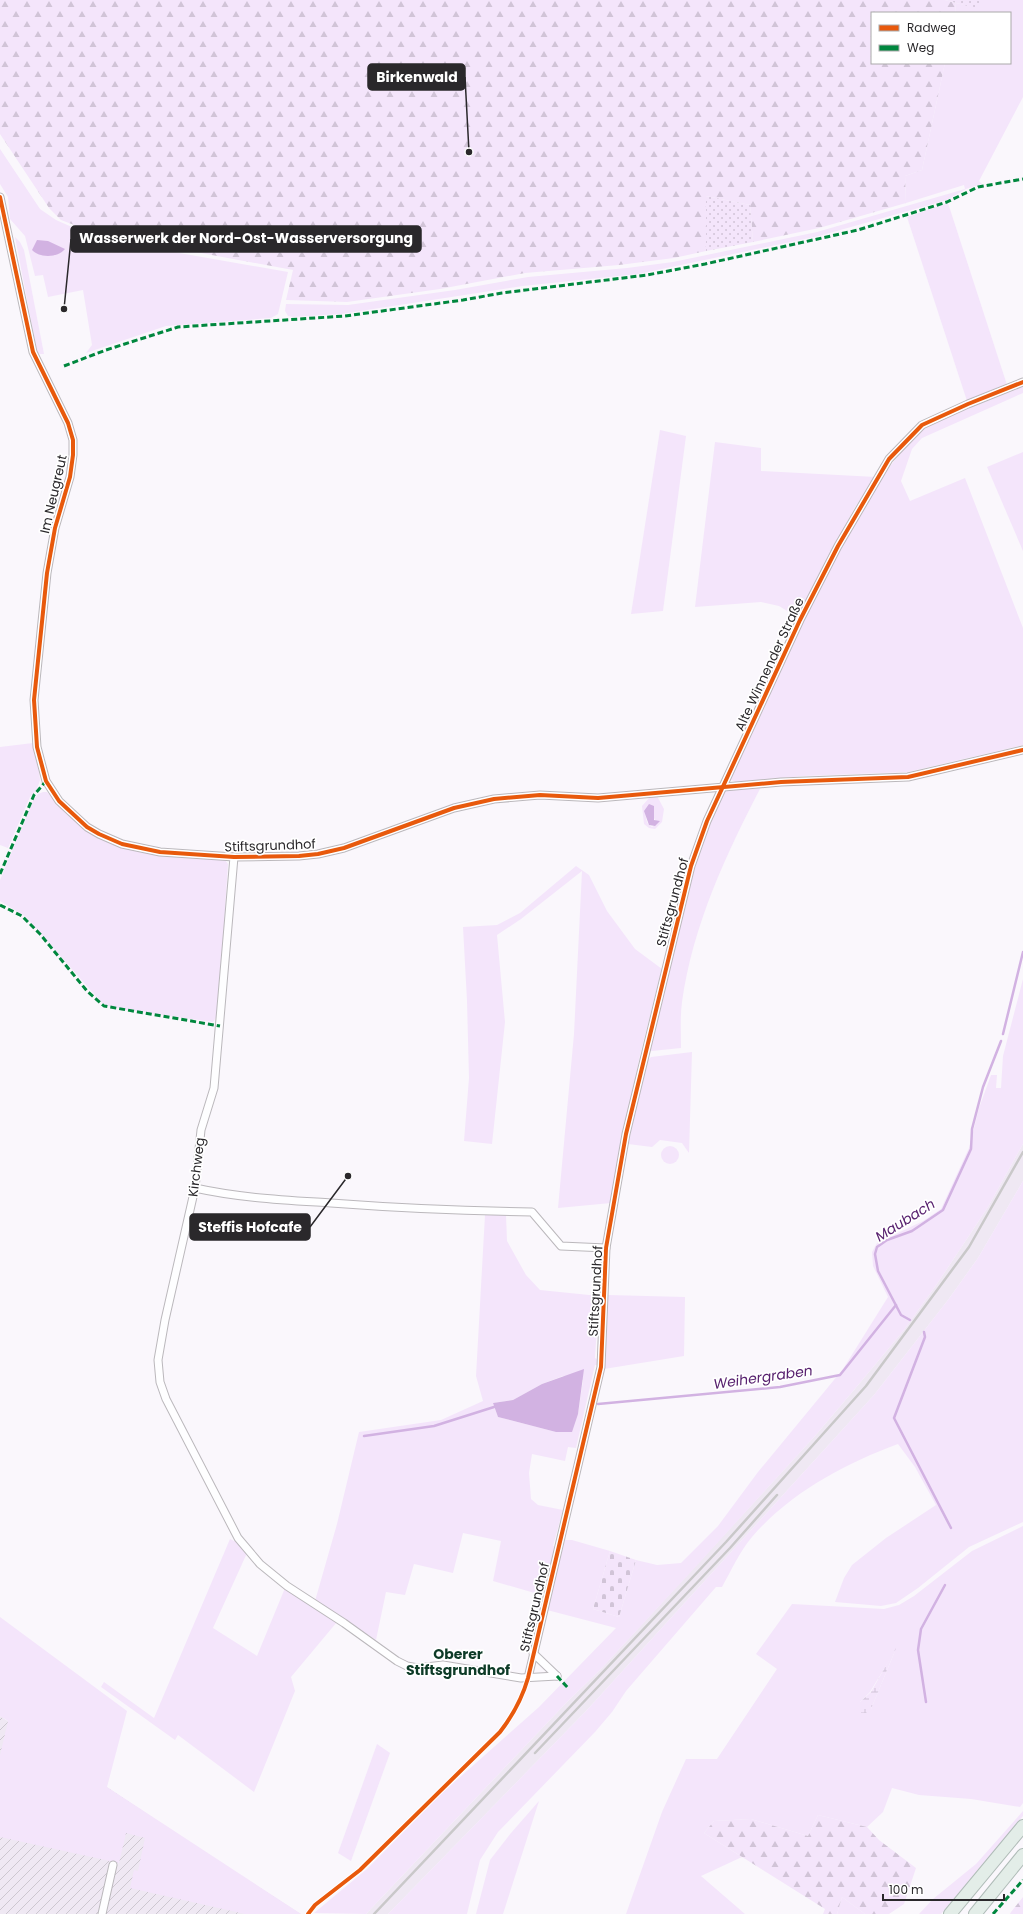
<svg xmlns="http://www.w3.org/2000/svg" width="1023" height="1914" font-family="Poppins,sans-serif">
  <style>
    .built { fill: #efe8f3 }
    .industrial { fill: url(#industrial-furrows) }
    .green { fill: #f4e5fb; fill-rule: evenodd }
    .forest { fill: url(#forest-firs) }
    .wetland { fill: url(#wetland-marsh) }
    .cemetery { fill: url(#cemetery-stones) }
    .garden { fill: url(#garden-dots) }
    .water { fill: #d2b2e2 }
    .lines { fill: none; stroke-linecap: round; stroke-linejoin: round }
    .stream { stroke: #d2b2e2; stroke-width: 2.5 }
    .minor-casing { stroke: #bbb8bc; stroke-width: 9 }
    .trunk-casing { stroke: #b0bcb8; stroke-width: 14 }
    .minor { stroke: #fefeff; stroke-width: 7 }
    .trunk { stroke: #e3ede8; stroke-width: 12 }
    .rail { stroke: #c9c8c9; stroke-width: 2.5 }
    .quiet { stroke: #00873e; stroke-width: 3; stroke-dasharray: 6 3; stroke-linecap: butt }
    .cycleway-casing { stroke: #fff; stroke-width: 6 }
    .cycleway { stroke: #e8590c; stroke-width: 4 }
    .labels { text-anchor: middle; stroke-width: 3.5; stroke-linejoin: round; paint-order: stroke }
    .street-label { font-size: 13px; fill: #2a282b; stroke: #fff }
    .water-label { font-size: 14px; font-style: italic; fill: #58216f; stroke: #fff }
    .neighbourhood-label { font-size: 14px; font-weight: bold; fill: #0d3b27; stroke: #fff }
    .leader { fill: none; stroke: #2a282b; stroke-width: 1.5 }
    .callout-dot { fill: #2a282b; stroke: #fff; stroke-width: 1.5 }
    .callout { fill: #2a282b; stroke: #2a282b; stroke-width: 1.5 }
    .callout-label { font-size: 14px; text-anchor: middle; font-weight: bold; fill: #fff }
  </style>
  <defs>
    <pattern id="industrial-furrows" width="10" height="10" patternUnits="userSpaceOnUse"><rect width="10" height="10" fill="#efe8f3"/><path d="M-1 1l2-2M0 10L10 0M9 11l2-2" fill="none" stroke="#cdc7d0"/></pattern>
    <pattern id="forest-firs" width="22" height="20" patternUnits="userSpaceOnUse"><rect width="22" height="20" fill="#f4e5fb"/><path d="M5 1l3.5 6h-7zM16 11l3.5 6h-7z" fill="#d1c4d7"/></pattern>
    <pattern id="wetland-marsh" width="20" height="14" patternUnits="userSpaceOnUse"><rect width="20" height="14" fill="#f4e5fb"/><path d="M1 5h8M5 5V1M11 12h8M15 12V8" fill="none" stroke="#d1c4d7"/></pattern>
    <pattern id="cemetery-stones" width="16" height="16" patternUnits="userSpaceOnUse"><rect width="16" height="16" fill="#f4e5fb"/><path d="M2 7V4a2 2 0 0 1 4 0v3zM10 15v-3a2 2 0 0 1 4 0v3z" fill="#d1c4d7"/></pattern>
    <pattern id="garden-dots" width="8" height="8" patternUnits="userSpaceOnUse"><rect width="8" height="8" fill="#f4e5fb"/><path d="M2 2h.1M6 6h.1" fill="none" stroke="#d1c4d7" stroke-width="1.8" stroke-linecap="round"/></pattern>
  </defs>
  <rect width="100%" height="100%" fill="#faf7fc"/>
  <polygon class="built" points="1023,1144 1023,1181 978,1258 948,1300 874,1395 587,1710 388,1914 366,1914 567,1702 601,1669 815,1436 859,1384 904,1330 937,1284 988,1207"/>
  <polygon class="industrial" points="0,1716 224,1865 301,1914 0,1914"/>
  <g class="green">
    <polygon points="979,0 1023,0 1023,97 979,181 982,184 966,189 947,200 819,236 638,274 523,286 341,314 293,317 288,316 285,311 286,304 348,305 455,290 528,277 627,268 673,262 817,232 965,189 964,185 906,203 905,176 922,170 945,63 1010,63 1010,13 955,13 956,3 979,8"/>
    <polygon points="0,149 40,209 56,220 81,231 108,239 162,250 288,272 278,314 271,318 166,326 86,353 92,345 83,290 48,297 43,275 35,276 25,236 10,219 8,197 0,184"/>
    <polygon points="948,203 1008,388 968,404 907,217"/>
    <polygon points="15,237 20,242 24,250 44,354 40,354 37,352"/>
    <polygon points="1023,386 1023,393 922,438 912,449 901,481 910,501 965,478 1023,628 1023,745 908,772 804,776 736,782 731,780 730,777 738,756 823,579 877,483 902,451 923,427"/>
    <polygon points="660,430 686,436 663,611 631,614"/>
    <polygon points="715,442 761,448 761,471 876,477 855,507 797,617 779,606 761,602 695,607"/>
    <polygon points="1023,452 1023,551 987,467"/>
    <polygon points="33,743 39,771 40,780 37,789 30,797 8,848 0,845 0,747"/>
    <path d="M762,785C726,854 693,925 682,1002C680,1017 681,1033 681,1048L652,1051L649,1050C670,963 684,873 723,792L727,790Z"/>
    <path d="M43,792H47C56,801 64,812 74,820C122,857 168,855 225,860L228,864L218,1015L213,1022L127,1010L108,1006L101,1002L26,917L0,901V880L33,801L38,794Z"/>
    <path d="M657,796L664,809L662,822L655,829L649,828L644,824L642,806L650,797ZM654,806L653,816L657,824L652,827C646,824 646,818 645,811Z"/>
    <polygon points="576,866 589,875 607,911 635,949 662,969 640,1055 611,1203 558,1208 574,1034 582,871 521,919 497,935 505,1022 492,1144 464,1141 469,1078 467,1001 463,927 497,925 520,913"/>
    <polygon points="1023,979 1023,1144 988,1207 937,1284 904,1330 859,1384 815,1436 689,1574 601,1669 567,1702 366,1914 314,1913 367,1869 441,1794 539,1707 616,1628 547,1610 565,1540 572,1540 610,1551 593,1609 619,1617 636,1560 657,1565 681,1563 718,1526 758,1472 843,1369 888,1297 873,1266 872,1252 877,1243 923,1221 941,1209 969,1148 979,1108 991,1075 997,1075 996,1088 1001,1088 1003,1056"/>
    <polygon points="692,1052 689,1153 682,1143 660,1140 652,1147 628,1144 646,1062 651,1057"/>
    <circle cx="670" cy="1155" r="9"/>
    <path d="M1023,1181V1522L969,1547L918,1588L896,1603L881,1606L835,1602L844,1578L852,1565L886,1538L936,1505L915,1467L898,1444C844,1464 790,1493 752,1537C740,1551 731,1571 722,1587H716L626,1691L612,1712L595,1732L498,1832L480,1860L467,1914H388L587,1710L874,1395L948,1300L978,1258Z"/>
    <path d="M485,1215H506L507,1241L526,1275L540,1290L599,1296L595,1358L599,1360L598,1365H595L576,1448L568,1447L565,1461L532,1454L529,1473L531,1499L538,1505L563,1510L553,1546L557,1547L545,1596L493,1581L501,1541L463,1533L453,1573L414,1564L405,1595L386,1592L376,1640L315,1601L337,1524L359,1432L441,1420L483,1401L476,1376ZM563,1376L583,1380L578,1414L556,1432L498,1417L493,1403L513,1400L542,1384Z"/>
    <polygon points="608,1295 685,1297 684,1356 604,1369"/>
    <path d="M1023,1526V1803L1020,1807L971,1799L919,1795L892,1788L883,1812L867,1827L818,1815L808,1836L751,1819L714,1821L704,1833L742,1857L701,1876L745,1914H626L662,1812L686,1759H717L777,1669L756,1654L792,1604L884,1609L899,1605L914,1596L972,1551ZM895,1651L871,1709L860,1702L870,1692Z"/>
    <polygon points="230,1539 238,1543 247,1553 213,1628 257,1656 285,1588 337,1622 291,1677 295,1691 254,1792 178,1735 175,1740 101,1687 104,1682 154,1718"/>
    <polygon points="0,1617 127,1711 107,1787 301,1914 245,1914 130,1888 134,1870 138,1871 145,1838 126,1833 119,1863 0,1837 0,1755 8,1721 0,1716"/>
    <polygon points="377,1744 390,1753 351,1861 338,1853"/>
    <polygon points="539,1801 503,1914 476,1914 490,1860 511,1833"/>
    <polygon points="1023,1811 1023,1816 941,1914 919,1914 933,1899 976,1864"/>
    <polygon points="842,1897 865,1914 837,1914"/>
  </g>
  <g class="forest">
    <polygon points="0,0 945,0 956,3 955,13 872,13 872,63 945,63 922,170 905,176 906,203 819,228 753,242 750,205 706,196 706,251 674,258 619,265 525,273 440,289 347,302 286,300 293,270 98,234 61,220 49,208 0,134"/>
    <polygon points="818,1815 867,1827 879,1840 916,1868 904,1904 889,1914 865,1914 842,1897 837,1914 823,1914 825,1909 704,1833 714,1821 751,1819 808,1836"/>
    <polygon points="1023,1897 1023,1914 1010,1914 1011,1912"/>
  </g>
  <polygon class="wetland" points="897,1646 871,1709 866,1713 861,1713 860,1702 871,1692"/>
  <polygon class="cemetery" points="610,1551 636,1560 619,1617 593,1609"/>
  <g class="garden">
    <polygon points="945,0 979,0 979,9"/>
    <polygon points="706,196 750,205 753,242 706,251"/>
  </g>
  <g class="water">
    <path d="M37,240L48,241L65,249C58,258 39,258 32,250Z"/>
    <polygon points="649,804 654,806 654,820 660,821 655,826 649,825 644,811"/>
    <polygon points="584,1369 578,1414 572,1432 556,1432 498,1417 493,1403 513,1400 542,1384"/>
  </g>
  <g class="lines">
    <g class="stream">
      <polyline points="1003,1034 1023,952"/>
      <polyline points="910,1320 901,1315 878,1271 875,1254 877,1247 887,1240 912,1231 943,1210 971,1149 972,1129 983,1087 1001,1041"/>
      <polyline points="924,1332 925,1337 894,1418 951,1528"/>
      <polyline points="598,1404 780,1387 840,1375 896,1305"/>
      <polyline points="364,1436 434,1426 494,1407"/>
      <polyline points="926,1702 918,1650 921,1629 945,1585"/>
    </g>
    <defs>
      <g id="minor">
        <polyline points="0,197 33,352 68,423 73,440 73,455 70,477 55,528 47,573 34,700 37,747 46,781 59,801 87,827 99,834 122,844 160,852 234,857 299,856 318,854 344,848 454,808 494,799 540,795 598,798 781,782 908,777 1023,750"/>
        <polyline points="234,857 214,1088 201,1130 195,1188 165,1320 158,1360 160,1382 166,1399 238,1538 260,1564 287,1586 344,1623 397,1661 407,1666 418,1668 443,1665 521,1678 557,1676"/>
        <path d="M195,1188C240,1198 285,1200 331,1203C398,1208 465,1211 532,1212L561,1246L606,1248"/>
        <polyline points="533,1653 557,1676"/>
        <polyline points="528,1678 601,1367 606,1248 626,1134 691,866 707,821 800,620 838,546 889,459 922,425 968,404 1023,382"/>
        <polyline points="102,1914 113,1865"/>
      </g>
      <g id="trunk">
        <polyline points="950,1914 1023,1826"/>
        <polyline points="975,1914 1023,1855"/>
      </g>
    </defs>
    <use href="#minor" class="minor-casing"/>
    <use href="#trunk" class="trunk-casing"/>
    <use href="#minor" class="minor"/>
    <use href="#trunk" class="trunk"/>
    <g class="rail">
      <polyline points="535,1753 730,1548 777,1495"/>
      <polyline points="374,1914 726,1542 866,1386 969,1247 1023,1152"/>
    </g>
    <g class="quiet">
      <polyline points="64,366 106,350 178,327 345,316 463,300 502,293 647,275 705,264 858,230 947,202 978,187 1023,179"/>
      <polyline points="0,874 34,795 46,781"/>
      <polyline points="0,905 22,916 40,934 87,991 104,1006 220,1026"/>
      <polyline points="557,1676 568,1688"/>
      <polyline points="993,1914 1023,1880"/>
    </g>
    <defs>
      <g id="cycleway">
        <polyline points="0,197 33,352 68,423 73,440 73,455 70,477 55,528 47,573 34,700 37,747 46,781 59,801 87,827 99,834 122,844 160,852 234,857 299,856 318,854 344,848 454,808 494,799 540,795 598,798 781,782 908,777 1023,750"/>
        <path d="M308,1914L315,1905L360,1870L500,1732C514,1714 522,1699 528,1678L601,1367L606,1248L626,1134L691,866L707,821L800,620L838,546L889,459L922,425L968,404L1023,382"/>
      </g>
    </defs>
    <use href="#cycleway" class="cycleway-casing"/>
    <use href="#cycleway" class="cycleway"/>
  </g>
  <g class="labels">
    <g class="street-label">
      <text transform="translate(53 494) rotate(-77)" y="5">Im Neugreut</text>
      <text transform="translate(769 664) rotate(-65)" y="5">Alte Winnender Straße</text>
      <text transform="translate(270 845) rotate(-2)" y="5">Stiftsgrundhof</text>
      <text transform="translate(672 902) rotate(-75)" y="5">Stiftsgrundhof</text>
      <text transform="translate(196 1167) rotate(-83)" y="5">Kirchweg</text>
      <text transform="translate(595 1291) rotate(-87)" y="5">Stiftsgrundhof</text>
      <text transform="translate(534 1607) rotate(-77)" y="5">Stiftsgrundhof</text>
    </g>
    <g class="water-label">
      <text transform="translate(905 1220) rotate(-32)" y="5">Maubach</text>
      <text transform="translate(763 1377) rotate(-8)" y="5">Weihergraben</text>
    </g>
    <g class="neighbourhood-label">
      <text x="458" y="1659">Oberer<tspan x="458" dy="16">Stiftsgrundhof</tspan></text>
    </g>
  </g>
  <path class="leader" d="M469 152L465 77M64 309L71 239M348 1176L310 1227"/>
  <g class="callout-dot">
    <circle cx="469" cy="152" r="4"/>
    <circle cx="64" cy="309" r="4"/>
    <circle cx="348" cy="1176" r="4"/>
  </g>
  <g class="callout">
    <rect x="368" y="64" width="97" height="26" rx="4"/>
    <rect x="71" y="226" width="350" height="26" rx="4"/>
    <rect x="190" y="1214" width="120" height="26" rx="4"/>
  </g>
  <g class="callout-label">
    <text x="417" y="82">Birkenwald</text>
    <text x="246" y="243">Wasserwerk der Nord-Ost-Wasserversorgung</text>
    <text x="250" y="1232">Steffis Hofcafe</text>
  </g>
  <rect x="871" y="12" width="140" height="52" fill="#ffffff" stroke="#aaa9aa"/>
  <rect x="879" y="25" width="20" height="6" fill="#e8590c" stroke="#aaa9aa"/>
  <text x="907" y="32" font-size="12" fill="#2a282b">Radweg</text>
  <rect x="879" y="45" width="20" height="6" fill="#00873e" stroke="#aaa9aa"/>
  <text x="907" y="52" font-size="12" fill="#2a282b">Weg</text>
  <path d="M883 1894v6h121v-6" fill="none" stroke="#2a282b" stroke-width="2"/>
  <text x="889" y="1894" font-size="12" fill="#2a282b" stroke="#ffffff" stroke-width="3" paint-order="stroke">100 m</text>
</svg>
